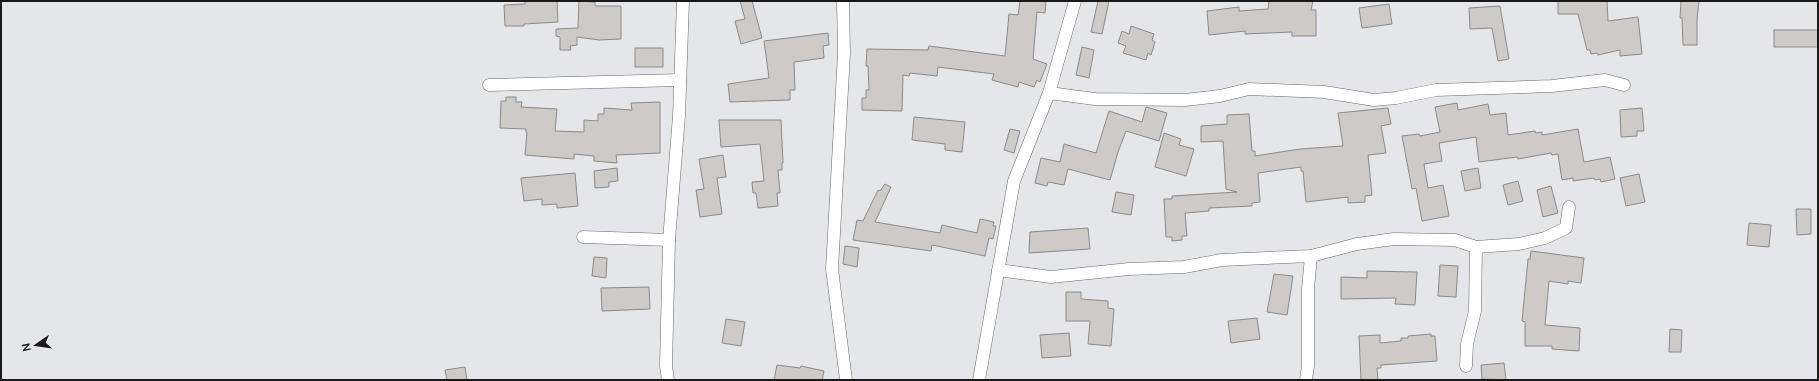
<svg xmlns="http://www.w3.org/2000/svg" width="1819" height="381" font-family="Manrope,sans-serif">
  <style>
    .building { fill: #cdcac8; stroke: #8c8a88 }
    .lines { fill: none; stroke-linecap: round; stroke-linejoin: round }
    .minor-casing { stroke: #67686a; stroke-width: 13 }
    .minor { stroke: #fff; stroke-width: 12 }
  </style>
  <rect width="100%" height="100%" fill="#e5e6e9"/>
  <g class="building">
    <polygon points="525,1 557,1 558,22 524,24 524,26 505,26 504,5 525,4"/>
    <polygon points="579,1 595,2 595,6 621,6 621,39 599,40 577,37 577,45 570,46 571,50 560,50 560,37 556,36 556,29 578,28"/>
    <polygon points="740,1 752,1 762,38 741,44 735,21 745,19"/>
    <polygon points="1020,1 1046,1 1045,13 1037,12 1033,59 1047,64 1040,82 1037,80 1034,87 1019,82 1018,87 992,80 994,74 938,67 937,76 910,73 909,76 903,75 902,111 862,110 862,98 866,98 866,90 869,90 868,66 866,66 867,49 928,50 929,46 1005,56 1009,14 1018,15"/>
    <polygon points="1098,1 1109,1 1102,34 1091,32"/>
    <polygon points="1269,1 1313,1 1311,10 1316,10 1316,36 1292,36 1292,32 1245,34 1245,31 1209,35 1207,11 1239,7 1239,11 1268,9"/>
    <polygon points="1558,1 1607,1 1608,21 1638,17 1642,54 1620,56 1620,50 1598,55 1597,53 1591,54 1590,50 1587,50 1578,14 1558,14"/>
    <polygon points="1681,1 1699,1 1697,19 1697,45 1683,45 1682,18 1680,18"/>
    <polygon points="1389,4 1392,24 1362,28 1359,8"/>
    <polygon points="1500,6 1509,59 1498,61 1492,28 1470,29 1469,8"/>
    <polygon points="1131,26 1154,34 1152,40 1155,42 1151,55 1148,53 1146,60 1123,53 1126,46 1118,43 1122,31 1129,34"/>
    <rect x="1774" y="30" width="44" height="17"/>
    <polygon points="828,33 829,45 823,46 824,58 794,62 795,90 790,90 790,100 730,102 728,84 769,78 764,41"/>
    <polygon points="1082,47 1094,50 1089,78 1076,75"/>
    <rect x="635" y="48" width="28" height="19"/>
    <polygon points="506,97 516,97 516,102 522,102 521,107 557,109 555,131 584,132 584,120 598,121 598,114 604,114 604,108 632,110 631,103 660,102 660,153 616,155 617,163 594,161 594,156 574,154 574,159 525,155 527,132 526,132 526,129 500,128 501,101 506,101"/>
    <polygon points="1457,103 1458,110 1488,104 1490,115 1506,113 1508,135 1535,131 1536,133 1542,132 1542,135 1578,129 1584,162 1610,157 1615,179 1601,182 1600,179 1595,180 1594,178 1573,181 1573,178 1562,180 1558,154 1552,155 1551,153 1518,159 1517,157 1479,162 1476,137 1439,143 1442,161 1424,164 1428,188 1443,185 1449,216 1422,221 1416,188 1412,189 1402,136 1419,134 1420,136 1440,132 1435,107"/>
    <polygon points="1146,107 1167,113 1159,141 1126,131 1118,152 1110,180 1068,169 1064,185 1048,182 1047,186 1035,183 1041,158 1060,162 1064,144 1096,153 1109,111 1142,122"/>
    <polygon points="1388,108 1391,124 1381,126 1386,153 1368,155 1372,195 1365,196 1365,202 1348,203 1348,197 1306,202 1303,171 1301,171 1301,167 1258,173 1260,202 1252,203 1252,206 1209,208 1209,211 1185,213 1187,236 1182,236 1182,240 1172,241 1172,237 1166,237 1164,199 1172,199 1172,196 1237,192 1226,189 1223,141 1201,142 1201,126 1227,124 1227,115 1249,114 1252,151 1255,151 1255,156 1300,149 1343,146 1338,113"/>
    <polygon points="1642,108 1644,131 1637,131 1637,136 1621,137 1620,110"/>
    <polygon points="914,117 965,122 962,152 945,150 945,144 912,140"/>
    <polygon points="719,120 781,120 783,163 782,163 782,170 778,170 780,193 777,193 778,206 758,208 756,193 753,193 752,182 764,181 760,144 721,147"/>
    <polygon points="1010,129 1020,131 1014,153 1004,150"/>
    <polygon points="1164,133 1181,139 1179,145 1194,149 1186,176 1155,167"/>
    <polygon points="723,155 726,177 717,178 722,214 700,217 696,190 704,189 699,159"/>
    <polygon points="617,168 618,181 609,182 609,187 595,188 594,171"/>
    <polygon points="1478,168 1481,188 1465,191 1461,171"/>
    <polygon points="575,173 578,206 557,208 557,204 542,205 542,199 524,201 521,178"/>
    <polygon points="1639,174 1645,202 1626,206 1620,178"/>
    <polygon points="1518,181 1523,201 1508,205 1503,185"/>
    <polygon points="885,184 891,187 875,222 940,233 942,225 977,233 980,219 994,222 993,226 996,226 993,239 989,238 985,256 932,245 931,251 853,240 857,220 863,221 878,190 880,191"/>
    <polygon points="1551,186 1558,213 1543,217 1537,190"/>
    <polygon points="1116,192 1134,195 1131,215 1112,212"/>
    <polygon points="1796,209 1811,209 1811,234 1797,235"/>
    <polygon points="1749,223 1771,225 1769,247 1747,245"/>
    <polygon points="1088,228 1090,249 1029,253 1030,232"/>
    <polygon points="845,246 859,248 857,267 843,264"/>
    <polygon points="1531,251 1584,258 1581,283 1568,281 1568,284 1549,281 1545,325 1580,328 1579,351 1552,349 1552,346 1525,346 1525,322 1522,321 1528,259 1530,259"/>
    <polygon points="594,257 607,258 606,278 592,276"/>
    <polygon points="1440,265 1458,266 1456,297 1438,296"/>
    <polygon points="1367,271 1417,272 1415,305 1395,304 1396,298 1341,299 1341,277 1367,278"/>
    <polygon points="1274,274 1293,276 1287,315 1267,312"/>
    <polygon points="649,287 650,309 602,311 601,288"/>
    <polygon points="1066,292 1081,292 1081,299 1108,301 1108,308 1114,309 1111,346 1088,344 1090,321 1066,321"/>
    <polygon points="1257,318 1260,339 1231,343 1228,321"/>
    <polygon points="726,319 745,322 741,346 722,343"/>
    <polygon points="1670,329 1682,330 1681,352 1669,352"/>
    <polygon points="1069,333 1071,356 1042,358 1040,335"/>
    <polygon points="1431,334 1431,336 1435,336 1437,361 1381,365 1381,368 1377,368 1378,380 1361,380 1359,336 1380,335 1380,343 1401,341 1401,338 1408,338 1408,336"/>
    <polygon points="1504,363 1506,380 1482,379 1481,365"/>
    <polygon points="777,365 800,368 801,366 824,371 822,380 774,380"/>
    <polygon points="465,367 467,380 447,380 445,370"/>
  </g>
  <g class="lines">
    <defs>
      <g id="minor">
        <polyline points="843,1 844,53 832,269 846,380"/>
        <polyline points="489,85 680,80"/>
        <polyline points="1049,93 1095,99 1185,100 1220,96 1249,89 1324,92 1374,100 1396,98 1436,90 1552,86 1605,80 1624,85"/>
        <polyline points="583,237 669,240"/>
        <polyline points="998,270 1051,277 1129,269 1184,267 1222,260 1311,256 1357,244 1394,239 1455,240 1476,247 1519,244 1545,238 1566,228 1569,207"/>
        <polyline points="1466,366 1467,344 1475,311 1476,247"/>
        <polyline points="668,380 666,366 669,240 679,116 683,1"/>
        <polyline points="979,380 1014,181 1049,93 1075,1"/>
        <polyline points="1306,380 1308,366 1308,289 1311,256"/>
      </g>
    </defs>
    <use href="#minor" class="minor-casing"/>
    <use href="#minor" class="minor"/>
  </g>
  <rect width="1819" height="381" fill="none" stroke="#19191a" stroke-width="4"/>
  <g transform="translate(36 345) rotate(257)" stroke="#e5e6e9" stroke-width="3" paint-order="stroke">
  <path d="M0-3L7 15L0 10L-7 15Z" fill="#19191a"/>
  <text y="-6" font-size="11" font-weight="bold" text-anchor="middle" fill="#19191a">N</text>
  </g>
</svg>
